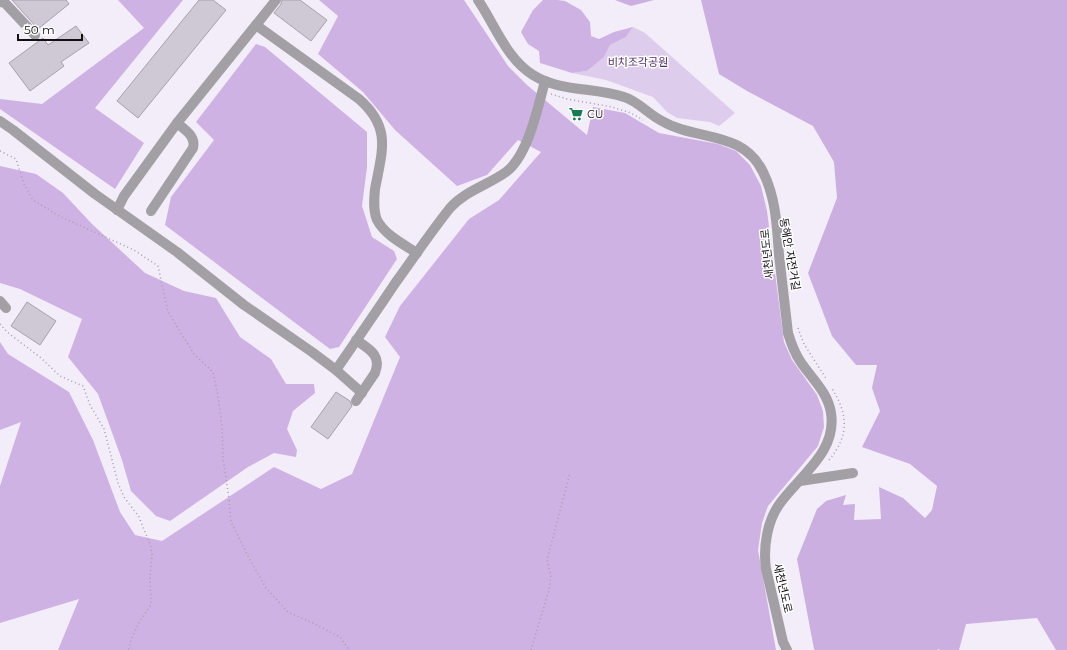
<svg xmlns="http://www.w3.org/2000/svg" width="1067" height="650" font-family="Montserrat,'Noto Sans KR',sans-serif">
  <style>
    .green { fill: #ddcceb }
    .forest { fill: #cfb2e4 }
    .water { fill: #cbafe1 }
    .building { fill: #cfc9d5; stroke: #a8a1ad }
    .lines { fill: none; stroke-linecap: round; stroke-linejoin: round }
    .path { stroke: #a49fa9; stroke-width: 1.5; stroke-dasharray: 1 3; stroke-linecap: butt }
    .minor { stroke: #a29fa5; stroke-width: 10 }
    .labels { text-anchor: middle; stroke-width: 3; stroke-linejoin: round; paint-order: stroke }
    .park-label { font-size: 11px; fill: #532f6b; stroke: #fff }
    .poi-label { font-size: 11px; fill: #121014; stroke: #fff; text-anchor: start }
    .street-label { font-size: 11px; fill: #121014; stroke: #fff }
  </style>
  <rect width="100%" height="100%" fill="#f3ecf9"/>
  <polygon class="green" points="633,27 645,33 735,113 719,126 710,122 677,118 667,112 653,97 606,80 572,73 587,71 604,57 610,45 626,37"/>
  <g class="forest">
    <polygon points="118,0 183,0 95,108 144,143 115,189 0,109 0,99 42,104 144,28"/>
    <polygon points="319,0 464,0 508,66 527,85 587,135 593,107 625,113 659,133 718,144 736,151 750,165 761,186 767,211 784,342 792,360 817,395 823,411 824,427 818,446 768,506 762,523 758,550 776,650 58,650 79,599 0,623 0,486 21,422 0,430 0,342 8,354 69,392 93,440 120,512 135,535 162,541 274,467 321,489 352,474 400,357 385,337 400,306 469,219 499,200 541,152 518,140 487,175 457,186 395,130 363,92 318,54 338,16"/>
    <polygon points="543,0 557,0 565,1 581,10 590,22 591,36 599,39 614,32 633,27 626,37 610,45 604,57 587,71 572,73 540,63 539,51 528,44 521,32 533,10"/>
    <polygon points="256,44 265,47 367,132 367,167 362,206 372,237 394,251 397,259 339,347 330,349 165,225 171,197 214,140 196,122"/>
    <polygon points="0,166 36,174 63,193 92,224 145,273 184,291 216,298 240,337 271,359 286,384 314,384 315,393 293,411 287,429 297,450 296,457 274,453 248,467 170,521 156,516 131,491 122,460 98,394 68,357 82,319 20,289 0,283"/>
  </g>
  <g class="water">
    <polygon points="615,0 654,0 631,6"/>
    <polygon points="701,0 1067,0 1067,650 1056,650 1037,618 966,624 959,650 940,650 939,649 937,650 815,650 814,649 797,559 817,509 826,501 846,495 843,505 855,504 854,520 881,519 879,487 903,498 925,518 932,510 937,486 910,464 862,447 880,411 872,388 877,365 856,365 832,336 808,273 837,198 834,162 813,126 747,91 719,74"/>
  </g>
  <g class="building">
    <polygon points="12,0 66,0 69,4 38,29"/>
    <polygon points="199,0 213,0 226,10 138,118 117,101"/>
    <polygon points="282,0 300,0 327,20 311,41 274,13 281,4"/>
    <polygon points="76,26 89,43 61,62 64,66 30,91 9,63 43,38 48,45"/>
    <polygon points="27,302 56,321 40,345 11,326"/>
    <polygon points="336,392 350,401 352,406 328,439 311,427"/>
  </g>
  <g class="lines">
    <g class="path">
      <polyline points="551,94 567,99 612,107 631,113 643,120"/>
      <polyline points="0,151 16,159 24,184 33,200 59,216 134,250 158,266 168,312 194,354 213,372 218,396 222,426 223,458 229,499 231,522 248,556 266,588 288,612 313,623 340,637 349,650"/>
      <polyline points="0,324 7,332 41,358 60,376 83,386 90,405 104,429 118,483 124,497 139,517 151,547 152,555 150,578 151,601 150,606 140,621 132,637 128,650"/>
      <polyline points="798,328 804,344 827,380"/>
      <path d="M829,460C850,435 848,413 831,387"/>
      <polyline points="531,650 549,590 551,575 547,560 570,473"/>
    </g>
    <g class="minor">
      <path d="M478,0C495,25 506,58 533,75C560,92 594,87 624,97C638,101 648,114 662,121C696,141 743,130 763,172C776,198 777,227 779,255C782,281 785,307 788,333C791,343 794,352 800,361C811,378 828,392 831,413C837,451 802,474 781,502C767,520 763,547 766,569L783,642L787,650"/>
      <polyline points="0,2 5,3 35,35"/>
      <path d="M256,25L359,99C392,128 382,151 375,189C374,199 373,210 377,220C385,235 403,244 417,253"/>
      <polyline points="0,121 13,130 95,194 177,252 244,305 312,352 336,370 362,393"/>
      <polyline points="117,210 124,196 177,123 256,25 276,0"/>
      <path d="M151,211L193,148C196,136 185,130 177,123"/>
      <polyline points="0,301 6,308"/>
      <path d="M336,370C356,341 376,312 396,282C414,257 431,232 450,208C465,191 488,185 506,172C528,156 538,107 545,81"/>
      <path d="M356,401L375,373C382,355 369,349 356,340"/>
      <polyline points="800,481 853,473"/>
    </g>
  </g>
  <defs>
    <symbol id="supermarket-bare" viewBox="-9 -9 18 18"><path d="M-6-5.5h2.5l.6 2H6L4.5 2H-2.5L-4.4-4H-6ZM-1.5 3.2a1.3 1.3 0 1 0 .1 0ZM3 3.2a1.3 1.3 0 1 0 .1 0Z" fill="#187a52" stroke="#fff" stroke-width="2.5" paint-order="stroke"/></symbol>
  </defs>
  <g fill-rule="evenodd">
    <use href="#supermarket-bare" x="566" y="104" width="20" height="20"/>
  </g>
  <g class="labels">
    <g class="park-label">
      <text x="638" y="66">비치조각공원</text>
    </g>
    <g class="poi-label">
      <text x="587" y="118">CU</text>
    </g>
    <g class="street-label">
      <text transform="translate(767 254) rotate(-96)" y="4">새천년도로</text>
      <text transform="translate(790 254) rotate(80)" y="4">동해안 자전거길</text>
      <text transform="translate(783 588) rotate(77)" y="4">새천년도로</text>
    </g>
  </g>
  <path d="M18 34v6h64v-6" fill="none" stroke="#121014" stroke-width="2"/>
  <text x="24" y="34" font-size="12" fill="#121014" stroke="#ffffff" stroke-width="3" paint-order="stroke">50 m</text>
</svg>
